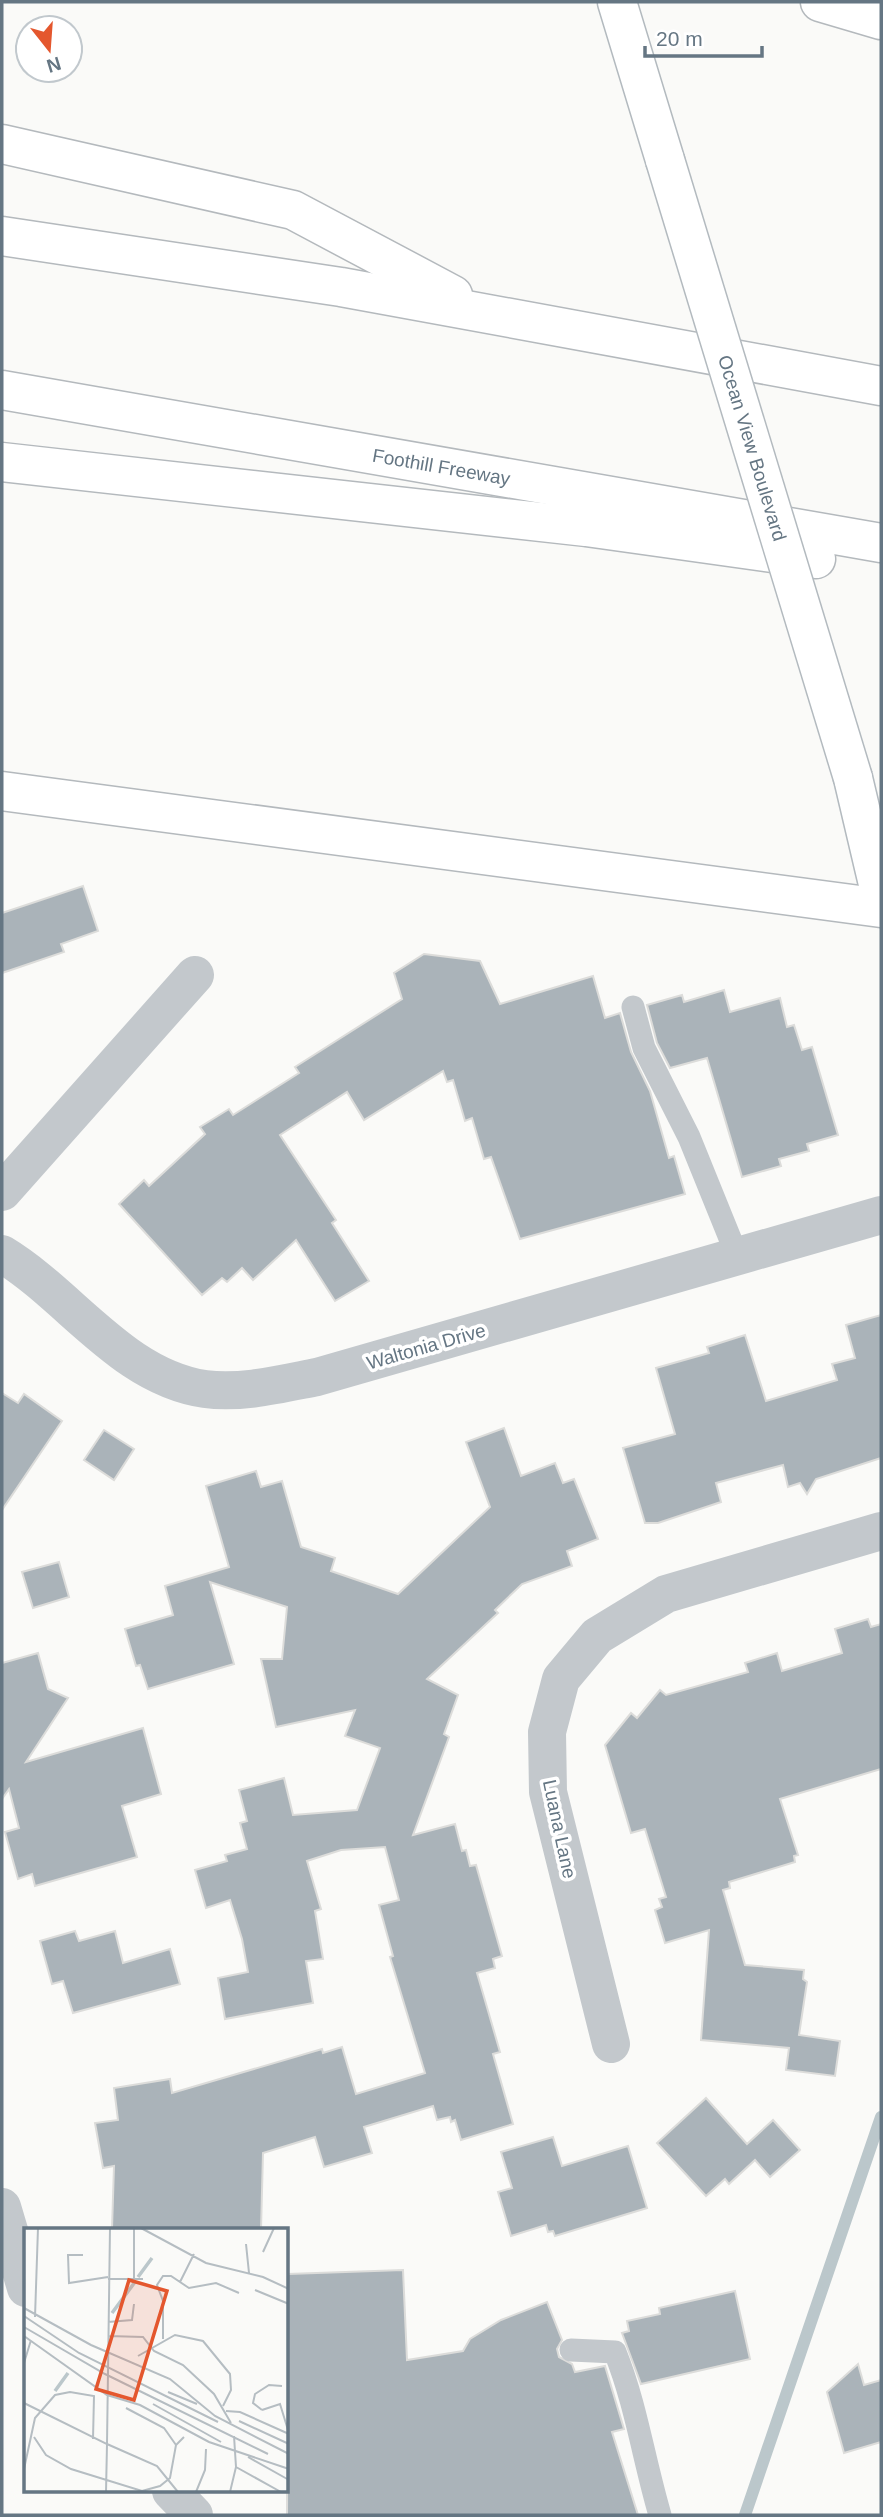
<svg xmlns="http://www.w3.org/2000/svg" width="883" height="2517" font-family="Helvetica,sans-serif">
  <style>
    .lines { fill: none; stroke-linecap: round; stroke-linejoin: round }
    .stream { stroke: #bbc7cb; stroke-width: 12 }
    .building { fill: #aab3b9; stroke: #dcdcda; stroke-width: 2 }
    .secondary-casing { stroke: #b3babf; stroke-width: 41 }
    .motorway-casing { stroke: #b4b9bd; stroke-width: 41 }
    .service { stroke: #c3c8cc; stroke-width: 23 }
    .minor { stroke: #c3c8cc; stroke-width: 38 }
    .secondary { stroke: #fff; stroke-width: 38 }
    .motorway { stroke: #fff; stroke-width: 38 }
    .secondary-bridge-casing { stroke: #b3babf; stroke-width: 41; stroke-linecap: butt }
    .secondary-bridge { stroke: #fff; stroke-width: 38 }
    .labels { text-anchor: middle; stroke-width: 7; stroke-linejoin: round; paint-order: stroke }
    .street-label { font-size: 19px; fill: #657683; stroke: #fff }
    .inset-river { fill: none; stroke: #bbc7cb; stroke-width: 3.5 }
    .inset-road { fill: none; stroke: #b5bdc2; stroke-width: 2 }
    .view { fill: #e4572e; fill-opacity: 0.15; stroke: #e4572e; stroke-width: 3.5 }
    .inset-edge { fill: none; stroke: #657683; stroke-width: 3.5 }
  </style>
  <rect width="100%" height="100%" fill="#fafaf8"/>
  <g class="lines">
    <polyline class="stream" points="745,2515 881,2117"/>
  </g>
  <g class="building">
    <polygon points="83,886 98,931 61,944 64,952 2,973 2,913"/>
    <polygon points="424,954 480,961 500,1004 593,976 605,1018 620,1013 631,1052 650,1091 669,1158 674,1156 685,1194 520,1239 491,1157 484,1159 472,1118 465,1121 453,1080 447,1082 443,1071 364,1120 347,1092 280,1135 336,1220 332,1223 369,1281 335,1301 296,1240 253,1280 242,1268 227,1282 222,1278 202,1295 119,1204 144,1180 149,1186 205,1134 200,1127 229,1109 233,1115 299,1073 295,1067 402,999 394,973"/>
    <polygon points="724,990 730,1012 780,998 787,1027 794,1025 802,1050 812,1047 838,1135 807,1144 809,1151 779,1159 781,1166 742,1177 707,1058 670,1068 657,1043 647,1005 682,995 684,1002"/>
    <polygon points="881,1315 881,1458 816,1479 807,1494 800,1483 788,1487 783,1465 716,1483 721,1502 658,1523 645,1523 623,1448 675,1434 656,1368 709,1353 707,1347 745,1335 766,1401 837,1380 832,1364 855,1358 846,1325"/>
    <polygon points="2,1393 18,1403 24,1394 62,1421 2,1510"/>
    <polygon points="504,1428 521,1476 555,1463 563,1483 574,1479 598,1539 567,1551 572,1566 522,1584 495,1610 498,1613 427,1679 458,1695 444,1734 449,1737 413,1835 455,1824 462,1851 466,1850 470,1866 476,1865 502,1956 493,1959 495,1968 477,1973 500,2052 493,2054 513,2124 461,2140 455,2120 451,2122 450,2117 437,2120 433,2106 364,2127 372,2153 324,2167 315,2137 263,2153 261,2230 112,2229 114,2166 103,2168 95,2123 118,2120 114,2088 170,2079 172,2093 322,2049 323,2053 342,2047 356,2094 425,2073 390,1957 393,1956 379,1905 399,1900 385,1847 341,1850 307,1861 321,1909 315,1911 323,1959 306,1961 313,2003 225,2019 218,1978 248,1972 242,1939 230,1900 206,1908 195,1870 227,1861 225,1855 247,1849 240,1823 247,1821 239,1790 284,1778 293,1815 357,1810 380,1748 345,1736 355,1710 276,1727 261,1659 282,1659 287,1607 210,1582 234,1664 148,1689 140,1665 136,1666 125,1629 173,1615 165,1586 229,1567 206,1486 256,1471 261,1487 282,1481 301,1547 335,1558 331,1571 398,1594 490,1507 466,1442"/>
    <polygon points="104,1430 134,1449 114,1480 84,1460"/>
    <polygon points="59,1562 69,1597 33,1608 22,1572"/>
    <polygon points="868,1619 871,1627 881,1624 881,1769 780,1799 798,1855 794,1856 795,1862 729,1882 730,1888 723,1890 745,1965 804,1970 803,1979 807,1982 799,2035 840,2041 835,2076 786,2070 789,2048 701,2040 709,1930 665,1943 655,1910 662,1907 659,1899 666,1897 645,1829 631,1833 605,1745 631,1713 637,1718 660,1690 666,1695 748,1672 745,1663 777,1653 782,1671 842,1653 835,1629"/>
    <polygon points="38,1653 48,1689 68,1698 26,1762 143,1728 161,1794 122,1806 137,1857 35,1886 32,1874 18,1879 5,1832 19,1828 9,1789 2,1799 2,1663"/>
    <polygon points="75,1931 79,1941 115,1931 123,1963 170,1949 180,1984 73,2013 63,1981 52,1984 40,1941"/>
    <polygon points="706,2098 747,2144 773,2120 800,2150 770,2177 755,2160 729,2184 725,2179 706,2196 657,2143"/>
    <polygon points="553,2137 562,2166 628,2146 647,2208 555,2236 553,2231 548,2232 546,2225 511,2236 498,2192 512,2188 501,2152"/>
    <polygon points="403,2270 407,2360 463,2351 470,2339 501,2320 547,2302 562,2340 557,2349 559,2357 572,2364 575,2372 605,2366 624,2429 612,2432 638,2515 287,2515 288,2274"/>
    <polygon points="735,2291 750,2359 641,2384 622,2333 629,2331 627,2321 660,2314 659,2308"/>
    <polygon points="858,2364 864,2385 881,2380 881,2442 844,2453 827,2392"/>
  </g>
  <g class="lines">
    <defs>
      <g id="secondary">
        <polyline points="617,2 665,160"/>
        <polyline points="853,778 881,897"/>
      </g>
      <g id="motorway">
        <polyline points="820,2 881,20"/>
        <polyline points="2,144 293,210 453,295"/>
        <polyline points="2,236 341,287 881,386"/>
        <path id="s1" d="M2,390L881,543"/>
        <polyline points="2,462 586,527 816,559"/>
        <polyline points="2,791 881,908"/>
      </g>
    </defs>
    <use href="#secondary" class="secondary-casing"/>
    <use href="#motorway" class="motorway-casing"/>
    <g class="service">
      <polyline points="633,1007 644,1048 689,1137 738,1258"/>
      <path d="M571,2350L615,2352C636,2404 644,2461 660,2515"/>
    </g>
    <g class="minor">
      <polyline points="2,1192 195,975"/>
      <path d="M2,1254C70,1295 122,1377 205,1389C241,1394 281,1384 317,1377L881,1215"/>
      <polyline points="611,2044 548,1792 547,1732 561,1679 597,1636 666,1594 881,1531"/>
      <polyline points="2,2207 26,2288"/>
      <polyline points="171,2491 194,2515"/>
    </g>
    <use href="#secondary" class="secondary"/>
    <use href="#motorway" class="motorway"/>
    <defs>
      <g id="secondary-bridge">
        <path id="s2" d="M665,160L853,778"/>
      </g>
    </defs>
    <use href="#secondary-bridge" class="secondary-bridge-casing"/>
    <use href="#secondary-bridge" class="secondary-bridge"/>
  </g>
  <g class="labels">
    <g class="street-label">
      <text dy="7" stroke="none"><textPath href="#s2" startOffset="301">Ocean View Boulevard</textPath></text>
      <text dy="7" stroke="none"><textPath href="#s1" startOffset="446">Foothill Freeway</textPath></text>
      <text transform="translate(426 1346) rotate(-16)" y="7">Waltonia Drive</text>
      <text transform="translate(560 1829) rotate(78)" y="7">Luana Lane</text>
    </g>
  </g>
  <g transform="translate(24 2228)">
    <rect width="264" height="264" fill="#fafaf8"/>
    <path class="inset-river" d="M114,49L128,30M88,85L111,54M31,163L44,145"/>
    <path class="inset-road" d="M86,0L83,216L133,238L154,264M117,0L182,35L239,49L265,61M222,16L225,45M239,24L250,0M59,27H44L45,55L84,49M84,51H119M110,51V0M156,54L170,26M231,62L265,76M0,80L67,117L146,151L191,188L265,226M0,88L55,125L194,194M11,89L14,0M84,94L108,92L110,76M0,99L81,146L244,226M0,108L83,167L116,177L185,214L265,241M84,108L119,109L130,123L159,137L190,166L207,195M139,111V73L133,57L139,48H147L165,60L192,55L215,65M114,128L151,107L179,113L206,146L207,162L199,178M0,135L7,112M144,164L173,176M0,175L83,216L82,264M129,176L197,214M102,180L140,200L152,217M238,182L229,175L231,166L245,157L258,158M238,182L256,176L264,202M202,183L216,184L265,206M215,193L265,216M10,209L22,227L47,241L118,263L136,258L146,250L152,217L160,209M224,229L265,252M212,239L257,264M0,241L11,190L31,167L46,164L70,168L69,211M172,264L181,242L182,221M206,264L212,239L210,208"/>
    <path class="view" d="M105,52L143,63L110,172L72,161Z"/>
    <rect width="264" height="264" class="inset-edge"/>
  </g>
  <rect width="883" height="2517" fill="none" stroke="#657683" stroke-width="7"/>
  <g transform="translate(49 49) rotate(163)"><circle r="33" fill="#ffffff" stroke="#c1c8cd" stroke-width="2"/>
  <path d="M0-5L12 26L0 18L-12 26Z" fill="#e4572e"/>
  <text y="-10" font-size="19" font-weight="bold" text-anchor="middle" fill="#657683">N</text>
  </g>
  <path d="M645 46v10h117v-10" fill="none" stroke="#657683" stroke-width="3.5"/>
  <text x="656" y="46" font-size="21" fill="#657683" stroke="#ffffff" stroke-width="5" paint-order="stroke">20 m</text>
</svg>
